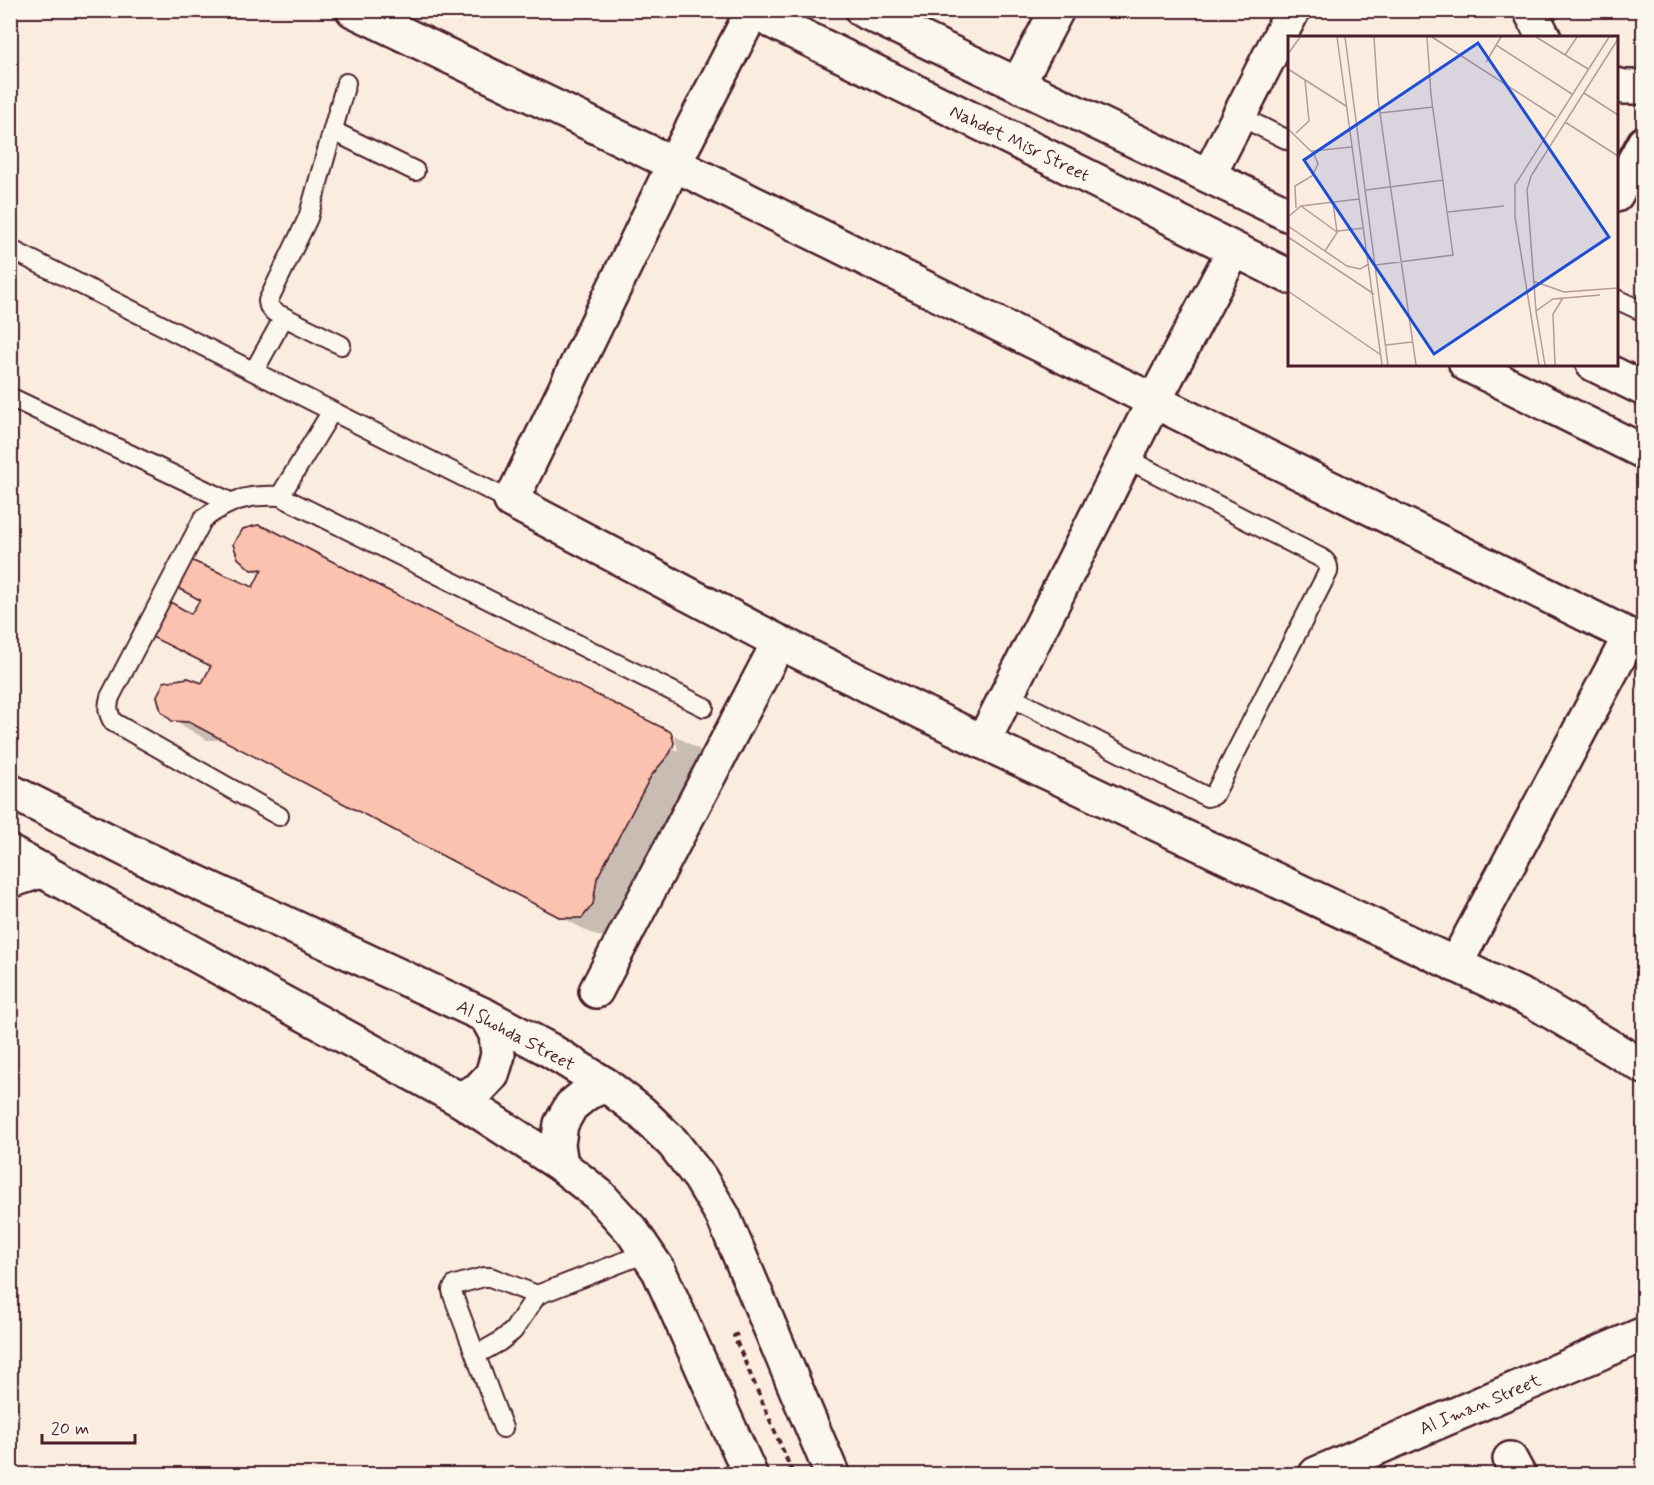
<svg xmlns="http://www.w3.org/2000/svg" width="1654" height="1485" font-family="Mynerve,sans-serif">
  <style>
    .shadow { fill: #0003 }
    .building { fill: #fac2af; stroke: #4a1f2b; stroke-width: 1.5; fill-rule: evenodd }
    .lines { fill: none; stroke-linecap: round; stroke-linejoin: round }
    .lane-casing { stroke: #4a1f2b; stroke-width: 22 }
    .street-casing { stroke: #4a1f2b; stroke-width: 38 }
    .secondary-casing { stroke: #4a1f2b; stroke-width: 38 }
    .highway-casing { stroke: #4a1f2b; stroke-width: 38 }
    .path { stroke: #4a1f2b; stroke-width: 4; stroke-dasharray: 6 4.5; stroke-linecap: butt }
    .lane { stroke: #fbf7ec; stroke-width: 18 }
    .street { stroke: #fbf7ec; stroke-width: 33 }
    .secondary { stroke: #fbf7ec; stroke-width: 33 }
    .highway { stroke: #fbf7ec; stroke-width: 33 }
    .labels { text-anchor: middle; stroke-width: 4.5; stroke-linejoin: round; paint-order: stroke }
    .street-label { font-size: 18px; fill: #4a1f2b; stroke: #fbf7ec }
    .inset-road { fill: none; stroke: #b49a98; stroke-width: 1.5 }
    .view { fill: #1d4ed8; fill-opacity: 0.15; stroke: #1d4ed8; stroke-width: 3 }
    .inset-edge { fill: none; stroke: #4a1f2b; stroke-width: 3 }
  </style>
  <rect width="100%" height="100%" fill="#fbece0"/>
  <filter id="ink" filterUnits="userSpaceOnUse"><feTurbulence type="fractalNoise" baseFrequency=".0167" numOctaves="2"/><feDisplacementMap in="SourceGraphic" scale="12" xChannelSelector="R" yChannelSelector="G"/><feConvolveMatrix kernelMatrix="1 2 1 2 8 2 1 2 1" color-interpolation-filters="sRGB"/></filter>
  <g filter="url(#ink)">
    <polygon class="shadow" points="235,544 387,591 670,733 675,750 678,750 674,735 705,753 616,937 597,936 224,740 207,740 173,720 203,685 212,668 182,653 148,634 253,589 261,574 252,569"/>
    <g class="building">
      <path d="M258,525L274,531L387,590L671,732L674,743L670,753L651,776L597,878L593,904L582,918H561L189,722L172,721L161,711L157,696L164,682L188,678L202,683L211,666L146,634L165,599L191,614L200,600L173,585L188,559L253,587L262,569L251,570L238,558L233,544L243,529ZM279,581L358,624L299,734L220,692L231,676L277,701L320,623L269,598ZM555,721L587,737L529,849L495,832Z"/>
      <polygon points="258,525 274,531 387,590 671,732 674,743 670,753 651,776 597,878 593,904 582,918 561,918 189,722 172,721 161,711 157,696 164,682 188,678 202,683 211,666 146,634 165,599 191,614 200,600 173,585 188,559 253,587 262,569 251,570 238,558 233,544 243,529"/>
    </g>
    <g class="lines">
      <defs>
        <g id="lane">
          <polyline points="1239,116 1290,141"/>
          <polyline points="333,131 415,171"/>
          <polyline points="10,249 511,501"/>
          <polyline points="1616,299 1644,312"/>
          <polyline points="341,345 274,312 269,306 268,301 308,218 346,83"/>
          <polyline points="254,371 284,317"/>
          <polyline points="10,397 230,502"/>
          <polyline points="280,496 332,411"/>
          <path d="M1007,695L1201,794L1207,797L1214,795L1328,572C1329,565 1327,562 1321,558L1125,458"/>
          <path d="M279,816L113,722C108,713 107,708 110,697L203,519C229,500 249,494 280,496L704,707"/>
          <polyline points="476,1355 499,1342 513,1331 537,1295"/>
          <polyline points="503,1428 453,1295 452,1290 455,1285 484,1277 490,1277 537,1295 646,1253"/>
        </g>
        <g id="street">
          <polyline points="353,10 674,164 1644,643"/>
          <polyline points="1530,10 1544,38"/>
          <polyline points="752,12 674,164 511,501 779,642 983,742 1535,1002 1644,1067"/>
          <polyline points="1018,84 1057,10"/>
          <polyline points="1616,85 1624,87 1644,87"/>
          <polyline points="1209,175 1293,10"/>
          <polyline points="1616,195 1644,143"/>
          <polyline points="983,742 1154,401 1234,250"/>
          <polyline points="10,881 43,870"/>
          <polyline points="1455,965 1630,636"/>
          <polyline points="596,991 779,642"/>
          <polyline points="1510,1459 1518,1474"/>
          <polyline points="1316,1474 1644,1334"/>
        </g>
        <g id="secondary">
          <polyline points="749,10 1002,134 1290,277"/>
          <polyline points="862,10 1290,215"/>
          <polyline points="1466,364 1644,452"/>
          <polyline points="1593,364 1644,389"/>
        </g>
        <g id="highway">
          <polyline points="10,791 129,851 486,1016 548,1049 606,1085 641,1112 673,1143 700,1178 723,1216 832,1474"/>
          <polyline points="10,853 459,1099 561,1165 599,1195 632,1231 659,1271 750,1474"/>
          <polyline points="459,1099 478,1090 492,1075 498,1055 496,1034 486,1016"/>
          <polyline points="561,1165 558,1144 561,1124 571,1106 587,1093 606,1085"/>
        </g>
      </defs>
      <use href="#lane" class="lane-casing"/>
      <use href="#street" class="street-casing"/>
      <use href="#secondary" class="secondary-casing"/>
      <use href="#highway" class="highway-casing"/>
      <polyline class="path" points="738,1334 734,1336 793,1474"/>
      <use href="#lane" class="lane"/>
      <use href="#street" class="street"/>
      <use href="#secondary" class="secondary"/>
      <use href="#highway" class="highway"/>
    </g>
  </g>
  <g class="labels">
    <g class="street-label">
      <text transform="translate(1020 143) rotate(26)" y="6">Nahdet Misr Street</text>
      <text transform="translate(516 1035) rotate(28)" y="6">Al Shohda Street</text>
      <text transform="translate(1480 1404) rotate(-23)" y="6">Al Iman Street</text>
    </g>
  </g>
  <g transform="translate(1288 36)">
    <rect width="330" height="330" fill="#fbece0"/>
    <path class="inset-road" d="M49,1L94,329M57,1L100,329M86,1L90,63L128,329M144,1L268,81M248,1L300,33M208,9L284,58M0,18L12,1M277,19L289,1M198,26L213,1M0,33L58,70M296,57L330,79M92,77L145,71M277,86L330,120M0,93L26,118L30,128L24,140L7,150L8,172M8,97L21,85L17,44M24,115L64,111M78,154L156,144M45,166L49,196M13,170L49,196M160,176L216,170M0,181L13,170L71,163M0,190L59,230L72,233L81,228M0,201L86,258M37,215L50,195L76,192M88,229L165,219L143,59L139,1M245,245L276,256L330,252M0,255L93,319M248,275L265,263L312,259M98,309L124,306M251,329L227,181V149L321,1M257,329L248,275L239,154L243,140L330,3M267,329L265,278L275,262"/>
    <path class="view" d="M190,7L321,201L146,318L16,124Z"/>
    <rect width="330" height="330" class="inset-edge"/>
  </g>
  <rect width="1654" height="1485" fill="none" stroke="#fbf7ec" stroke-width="36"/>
  <rect x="18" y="18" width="1618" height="1449" fill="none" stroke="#4a1f2b" stroke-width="2" filter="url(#ink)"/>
  <path d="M42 1434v9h93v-9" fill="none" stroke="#4a1f2b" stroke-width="3"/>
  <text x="51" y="1434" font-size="18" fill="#4a1f2b" stroke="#fbf7ec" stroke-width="4.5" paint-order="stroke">20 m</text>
</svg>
